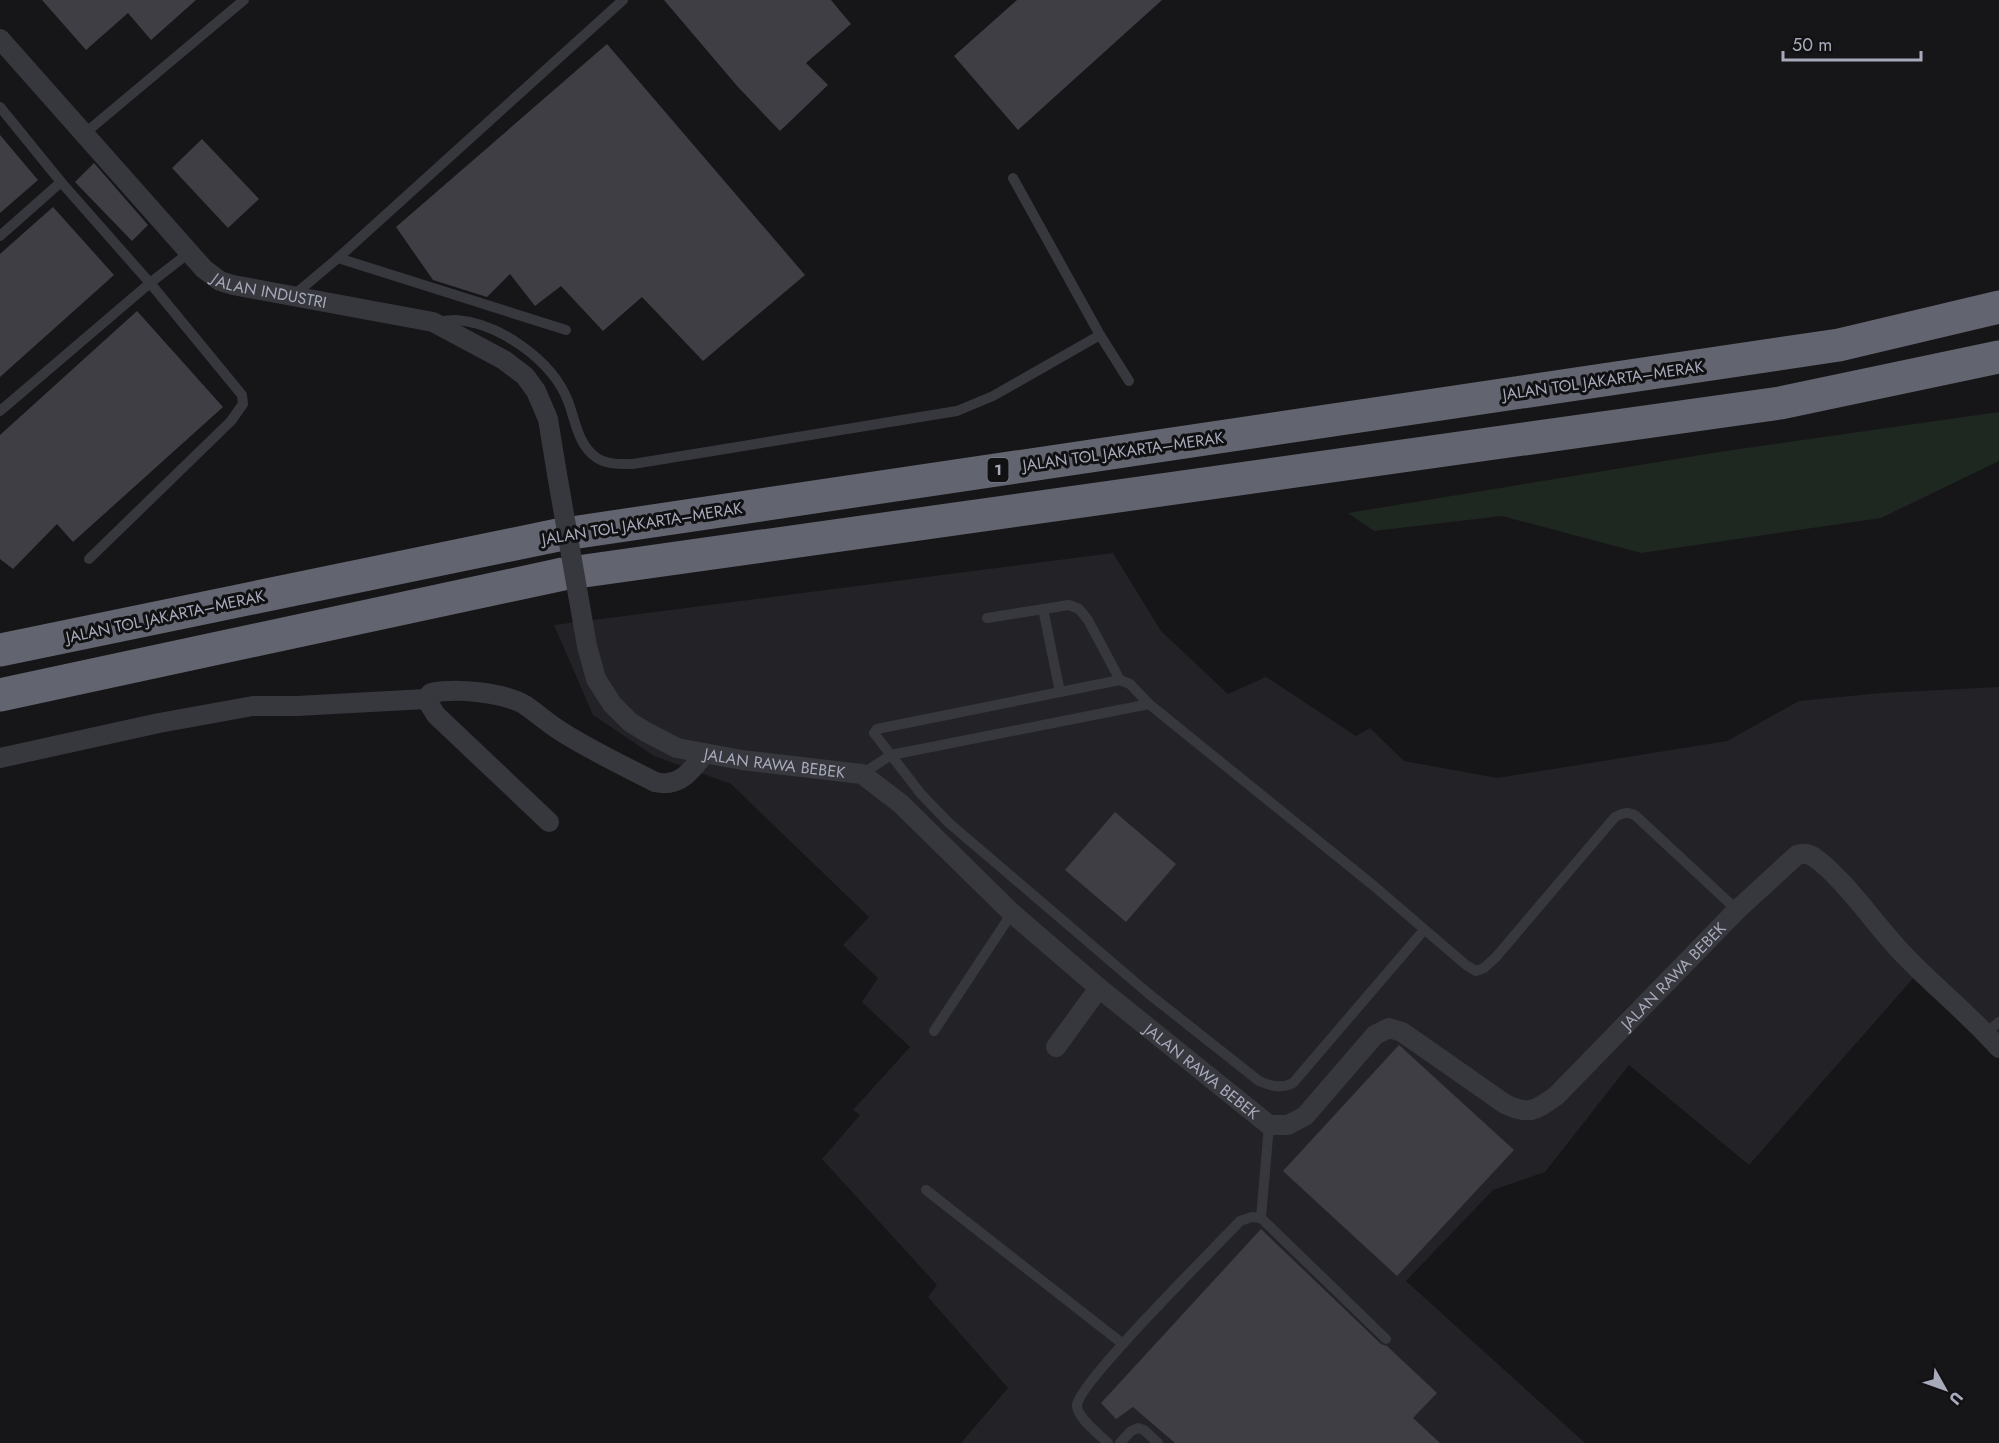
<svg xmlns="http://www.w3.org/2000/svg" width="1999" height="1443" font-family="Jost,sans-serif">
  <style>
    .built { fill: #232226 }
    .green { fill: #1e2720 }
    .building { fill: #3e3e44 }
    .lines { fill: none; stroke-linecap: round; stroke-linejoin: round }
    .lane { stroke: #37373e; stroke-width: 10 }
    .street { stroke: #37373e; stroke-width: 20 }
    .highway { stroke: #62646f; stroke-width: 33 }
    .street-bridge { stroke: #37373e; stroke-width: 20 }
    .labels { text-anchor: middle; stroke-width: 6; stroke-linejoin: round; paint-order: stroke }
    .shield { fill: #111113; stroke: #7a7c88; stroke-width: 1.5 }
    .shield-label { font-size: 15px; font-weight: bold; fill: #a7aaba }
    .street-label { font-size: 16px; fill: #a7aaba; stroke: #111113 }
  </style>
  <rect width="100%" height="100%" fill="#161618"/>
  <polygon class="built" points="1113,553 1161,631 1228,694 1266,677 1356,736 1370,728 1404,761 1497,778 1727,741 1799,701 1881,693 1999,687 1999,1056 1916,975 1749,1165 1629,1065 1545,1172 1493,1190 1406,1281 1585,1443 961,1443 1008,1388 928,1297 937,1285 822,1159 860,1115 853,1110 910,1047 862,1002 878,978 843,945 869,917 731,784 654,756 593,715 554,625"/>
  <polygon class="green" points="1999,412 1999,461 1881,518 1641,553 1502,516 1374,531 1348,513 1719,452"/>
  <g class="building">
    <polygon points="42,0 196,0 151,40 128,13 86,50"/>
    <polygon points="664,0 831,0 851,24 806,63 828,85 780,131 738,87"/>
    <polygon points="1017,0 1162,0 1018,130 954,56"/>
    <polygon points="607,44 805,275 703,361 642,297 603,331 561,286 535,306 510,274 487,297 433,280 396,227"/>
    <polygon points="0,135 38,180 0,213"/>
    <polygon points="202,139 259,199 228,228 172,168"/>
    <polygon points="94,163 148,225 132,241 75,182"/>
    <polygon points="53,207 114,275 0,377 0,254"/>
    <polygon points="137,311 223,407 73,542 57,524 13,569 0,559 0,435"/>
    <polygon points="1115,812 1176,864 1126,922 1065,870"/>
    <polygon points="1399,1045 1514,1150 1397,1276 1283,1171"/>
    <polygon points="1261,1229 1381,1344 1387,1346 1437,1393 1413,1418 1440,1443 1175,1443 1133,1407 1116,1419 1101,1403"/>
  </g>
  <g class="lines">
    <g class="lane">
      <polyline points="0,107 61,182 150,283 190,252"/>
      <polyline points="84,134 244,0"/>
      <polyline points="1013,178 1100,335 1129,381"/>
      <polyline points="0,236 61,182"/>
      <polyline points="338,258 566,330"/>
      <polyline points="294,295 338,258 623,0"/>
      <path d="M437,322C443,321 450,320 456,320C499,323 552,360 568,401C575,419 578,446 597,458C607,465 622,464 633,464L957,411L993,396L1100,335"/>
      <polyline points="0,411 150,283 242,395 243,404 231,421 89,559"/>
      <polyline points="1043,609 1060,692"/>
      <polyline points="987,618 1069,605 1079,609 1088,620 1120,680"/>
      <path d="M1149,704L1130,684L1120,680L877,729L874,733L921,794L949,823L1149,994L1259,1081C1271,1086 1281,1089 1293,1083L1424,930"/>
      <path d="M862,774L891,755L1149,704L1374,886L1466,965L1476,971L1484,968L1496,957L1615,817C1623,813 1628,811 1636,816L1737,910"/>
      <polyline points="934,1031 1012,913"/>
      <polyline points="1986,1033 1999,1022"/>
      <polyline points="926,1190 1123,1344"/>
      <polyline points="1261,1218 1386,1339"/>
      <path d="M1108,1443C1100,1435 1076,1417 1077,1405C1080,1381 1215,1248 1240,1221L1252,1217L1261,1218L1269,1125"/>
      <polyline points="1120,1443 1131,1431 1138,1428 1144,1430 1158,1443"/>
    </g>
    <g class="street">
      <path id="s1" d="M0,39L204,269L220,281L233,285L433,322L504,360L525,376L536,391L548,419L557,474"/>
      <path id="s2" d="M587,646L596,679L612,704L630,722L646,732L677,748L742,760L862,774L901,804L1012,913L1099,988L1269,1125H1288L1305,1116L1375,1035L1389,1028L1402,1032L1505,1104C1530,1116 1536,1110 1557,1095L1737,910L1797,855C1803,853 1807,853 1814,857C1847,881 1877,928 1907,958C1937,989 1971,1016 1999,1048"/>
      <polyline points="0,758 159,723 253,706 297,706 426,699"/>
      <path d="M549,822L436,715L426,699L431,693C456,688 503,692 525,705C538,714 549,724 562,732C592,751 624,766 655,782C680,788 691,771 705,753"/>
      <polyline points="1056,1047 1099,988"/>
    </g>
    <g class="highway">
      <polyline points="0,650 558,535 1839,345 1999,307"/>
      <polyline points="0,695 563,574 1780,403 1999,357"/>
    </g>
    <polyline class="street-bridge" points="557,474 587,646"/>
  </g>
  <g class="labels">
    <rect class="shield" x="987.5" y="458" width="21" height="24" rx="4.5"/>
    <g class="shield-label">
      <text x="998" y="475">1</text>
    </g>
    <g class="street-label">
      <text dy="6" stroke="none"><textPath href="#s1" startOffset="378">JALAN INDUSTRI</textPath></text>
      <text transform="translate(1603 380) rotate(-8)" y="6">JALAN TOL JAKARTA–MERAK</text>
      <text transform="translate(1123 451) rotate(-8)" y="6">JALAN TOL JAKARTA–MERAK</text>
      <text transform="translate(642 523) rotate(-9)" y="6">JALAN TOL JAKARTA–MERAK</text>
      <text transform="translate(165 616) rotate(-12)" y="6">JALAN TOL JAKARTA–MERAK</text>
      <text dy="6" stroke="none"><textPath href="#s2" startOffset="242">JALAN RAWA BEBEK</textPath></text>
      <text dy="6" stroke="none"><textPath href="#s2" startOffset="1392">JALAN RAWA BEBEK</textPath></text>
      <text dy="6" stroke="none"><textPath href="#s2" startOffset="782">JALAN RAWA BEBEK</textPath></text>
    </g>
  </g>
  <g transform="translate(1945 1389) rotate(130)" stroke="#111113" stroke-width="4.5" paint-order="stroke">
  <path d="M0-4.5L10 22L0 15L-10 22Z" fill="#a7aaba"/>
  <text y="-9" font-size="16" font-weight="bold" text-anchor="middle" fill="#a7aaba">U</text>
  </g>
  <path d="M1783 51v9h138v-9" fill="none" stroke="#a7aaba" stroke-width="3"/>
  <text x="1792" y="51" font-size="18" fill="#a7aaba" stroke="#111113" stroke-width="4.5" paint-order="stroke">50 m</text>
</svg>
